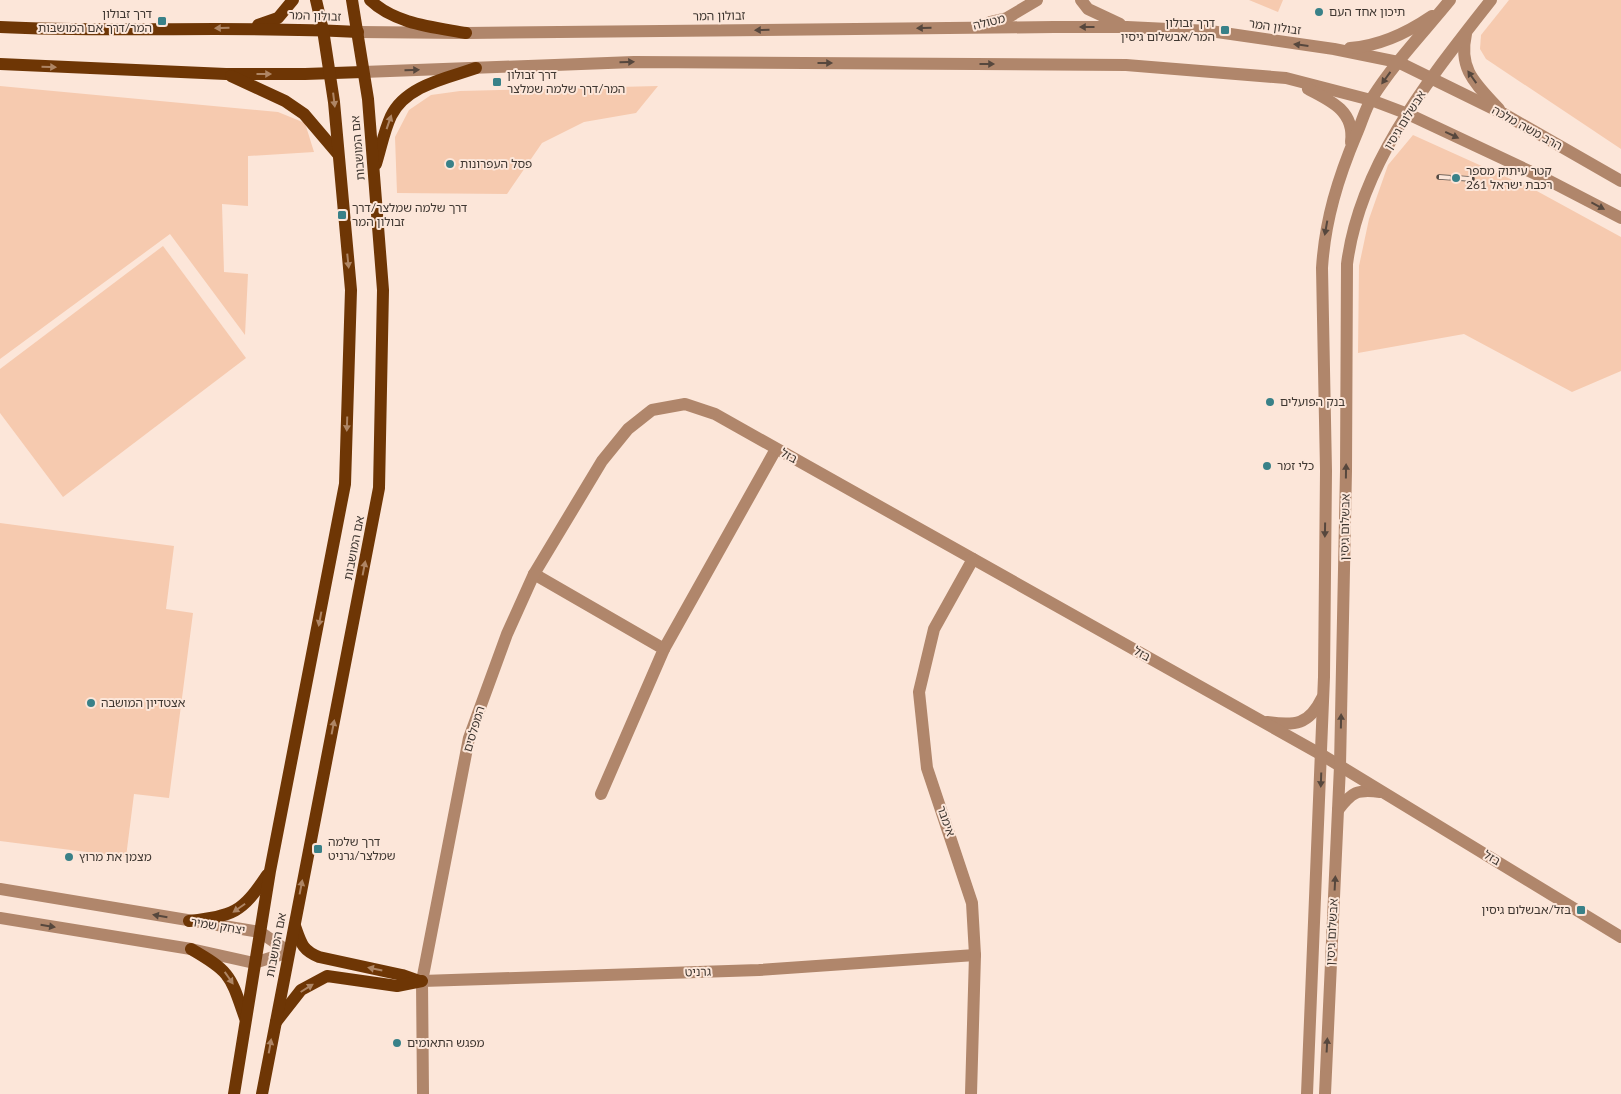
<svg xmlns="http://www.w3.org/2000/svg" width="1621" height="1094" font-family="Lato,'Noto Sans Hebrew',sans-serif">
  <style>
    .green { fill: #f6caaf }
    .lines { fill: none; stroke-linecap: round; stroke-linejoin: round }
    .minor { stroke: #b0866b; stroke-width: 12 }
    .major { stroke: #6e3605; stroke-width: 12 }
    .rail-casing { stroke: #534a43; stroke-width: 5.5 }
    .rail { stroke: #fce6d9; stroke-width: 4; stroke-dasharray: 11; stroke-linecap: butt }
    .oneway { fill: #56473d }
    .oneway2 { fill: #ae8564 }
    .poi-dot { fill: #398188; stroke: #fce6d9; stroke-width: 2 }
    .labels { text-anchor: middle; stroke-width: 4; stroke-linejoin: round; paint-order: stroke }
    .poi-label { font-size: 12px; fill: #3f3731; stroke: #fce6d9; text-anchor: start }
    .street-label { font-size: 12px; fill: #3f3731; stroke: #fce6d9 }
  </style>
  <rect width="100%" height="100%" fill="#fce6d9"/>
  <g class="green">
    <polygon points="1249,0 1283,0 1278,12"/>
    <polygon points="1509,0 1621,0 1621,149 1486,59 1480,49 1481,35"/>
    <polygon points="0,86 278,112 305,123 314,152 248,156 248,206 222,204 224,272 248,274 245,335 170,234 0,359"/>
    <polygon points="658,86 636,113 584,122 542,143 507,194 397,193 395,137 409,110 431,95 460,91"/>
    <polygon points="1413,135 1535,190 1621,237 1621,371 1572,392 1464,334 1358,353 1359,266 1369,219 1388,165"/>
    <polygon points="163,246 246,358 63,497 0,413 0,369"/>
    <polygon points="0,523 174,546 166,609 193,613 169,798 134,794 126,857 0,841"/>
  </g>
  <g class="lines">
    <g class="minor">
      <polyline points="1081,0 1088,9 1120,24"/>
      <polyline points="990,22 1007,18 1037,0"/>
      <polyline points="358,32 466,33 1054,27 1127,27 1210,31 1334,49 1398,62 1504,114 1621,181"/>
      <path d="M1466,34C1458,70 1476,84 1499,109"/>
      <path d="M1350,48C1380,46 1407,33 1432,16"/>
      <polyline points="363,72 634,62 1126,65 1286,78 1371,100 1408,114 1542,177 1621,218"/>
      <path d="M1308,89C1332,101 1355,112 1351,142"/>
      <polyline points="534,574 664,649 601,794"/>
      <polyline points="664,649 776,449"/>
      <path d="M1267,722C1295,726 1309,725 1322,698"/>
      <path d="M1338,810C1352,792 1357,789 1380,792"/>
      <polyline points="0,889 260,932 289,952"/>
      <polyline points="0,918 191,949 254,963 289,952"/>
      <polyline points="422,981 759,970 975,955"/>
      <polyline points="423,1094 422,981 469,738 507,634 534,574 602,461 628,429 652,410 685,404 715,414 1322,755 1621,937"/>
      <polyline points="971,1094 975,955 972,903 927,768 919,692 934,629 973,559"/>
      <path d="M1307,1094L1324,677L1326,471L1322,268C1325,220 1338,178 1357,133C1362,122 1365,109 1372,98C1394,63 1424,32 1450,0"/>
      <path d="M1325,1094L1340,766L1346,471L1347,264C1360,163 1430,78 1491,0"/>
    </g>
    <g class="major">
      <path d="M370,0C395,24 433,27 466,33"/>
      <polyline points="258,25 278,18 293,0"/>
      <path d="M0,27C120,33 238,25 358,32"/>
      <polyline points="0,64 226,74 305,74 363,72"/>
      <polyline points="231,76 285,101 304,114 338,154"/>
      <path d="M376,164C381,148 384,131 391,116C406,85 448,78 476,68"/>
      <path d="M189,921C234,915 241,914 267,875"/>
      <path d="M295,926C301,943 302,950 319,957L402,975L419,981"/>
      <path d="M191,949C231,972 230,975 245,1018"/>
      <polyline points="276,1022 301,990 327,976 397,986 422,981"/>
      <polyline points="234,1094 270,871 345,484 351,290 334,102 323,30 316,0"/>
      <polyline points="262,1094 379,488 383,290 368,99 352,0"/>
    </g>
    <defs>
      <polyline id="rail" points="1439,177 1472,179"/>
    </defs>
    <use href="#rail" class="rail-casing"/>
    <use href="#rail" class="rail"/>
  </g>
  <defs><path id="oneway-solid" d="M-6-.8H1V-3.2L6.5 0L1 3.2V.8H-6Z" transform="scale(1.25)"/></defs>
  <g class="oneway">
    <use href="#oneway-solid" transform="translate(1087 27) rotate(180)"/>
    <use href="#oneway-solid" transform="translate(924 28) rotate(179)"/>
    <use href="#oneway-solid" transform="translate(762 30) rotate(179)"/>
    <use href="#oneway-solid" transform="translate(1301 45) rotate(-173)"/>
    <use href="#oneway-solid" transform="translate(627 62) rotate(-2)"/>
    <use href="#oneway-solid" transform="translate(825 63)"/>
    <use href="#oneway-solid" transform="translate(987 64)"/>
    <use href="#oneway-solid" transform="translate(412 70) rotate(-1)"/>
    <use href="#oneway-solid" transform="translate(1472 77) rotate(-125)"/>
    <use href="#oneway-solid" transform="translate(1386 78) rotate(126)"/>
    <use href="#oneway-solid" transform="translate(1452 135) rotate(25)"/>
    <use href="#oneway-solid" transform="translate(1598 206) rotate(28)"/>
    <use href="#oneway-solid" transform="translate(1326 228) rotate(100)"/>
    <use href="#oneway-solid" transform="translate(1346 471) rotate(-89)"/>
    <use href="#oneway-solid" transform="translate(1325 530) rotate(91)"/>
    <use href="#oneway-solid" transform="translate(1341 721) rotate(-89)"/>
    <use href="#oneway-solid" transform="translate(1321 780) rotate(92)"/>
    <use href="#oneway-solid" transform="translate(1335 883) rotate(-87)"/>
    <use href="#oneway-solid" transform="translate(160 916) rotate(-170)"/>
    <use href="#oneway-solid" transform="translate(48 926) rotate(9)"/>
    <use href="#oneway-solid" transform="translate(1327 1045) rotate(-87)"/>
  </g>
  <g class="oneway2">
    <use href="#oneway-solid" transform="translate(222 28) rotate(179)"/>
    <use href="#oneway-solid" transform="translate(49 67) rotate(2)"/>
    <use href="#oneway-solid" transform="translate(264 74)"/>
    <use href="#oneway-solid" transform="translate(334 100) rotate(83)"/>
    <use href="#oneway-solid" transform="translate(389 122) rotate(-71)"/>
    <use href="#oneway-solid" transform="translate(348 261) rotate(84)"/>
    <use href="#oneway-solid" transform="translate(347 424) rotate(92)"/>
    <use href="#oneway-solid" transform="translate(364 568) rotate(-79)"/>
    <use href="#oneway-solid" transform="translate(320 619) rotate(101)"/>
    <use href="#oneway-solid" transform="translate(333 727) rotate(-79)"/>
    <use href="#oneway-solid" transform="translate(301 887) rotate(-79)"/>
    <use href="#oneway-solid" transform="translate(239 908) rotate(145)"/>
    <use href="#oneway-solid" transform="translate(375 969) rotate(-168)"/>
    <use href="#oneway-solid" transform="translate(229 978) rotate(55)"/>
    <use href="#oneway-solid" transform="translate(307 988) rotate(-32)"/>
    <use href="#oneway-solid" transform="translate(270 1046) rotate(-80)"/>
  </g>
  <g class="poi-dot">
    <circle cx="1319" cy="12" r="5"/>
    <rect x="157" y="16" width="10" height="10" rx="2.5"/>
    <rect x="1220" y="25" width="10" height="10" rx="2.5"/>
    <rect x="492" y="77" width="10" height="10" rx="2.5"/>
    <circle cx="450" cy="164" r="5"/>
    <circle cx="1456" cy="178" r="5"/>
    <rect x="337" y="210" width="10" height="10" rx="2.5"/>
    <circle cx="1270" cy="402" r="5"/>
    <circle cx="1267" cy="466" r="5"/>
    <circle cx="91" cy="703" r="5"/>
    <rect x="313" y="844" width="10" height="10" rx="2.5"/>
    <circle cx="69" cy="857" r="5"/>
    <rect x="1576" y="905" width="10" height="10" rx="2.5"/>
    <circle cx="397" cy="1043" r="5"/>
  </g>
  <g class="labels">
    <g class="poi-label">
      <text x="1329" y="16">תיכון אחד העם</text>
      <text x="152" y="18" text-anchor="end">דרך זבולון<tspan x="152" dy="14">המר/דרך אם המושבות</tspan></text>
      <text x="1215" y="27" text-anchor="end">דרך זבולון<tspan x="1215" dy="14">המר/אבשלום גיסין</tspan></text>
      <text x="507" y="79">דרך זבולון<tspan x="507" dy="14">המר/דרך שלמה שמלצר</tspan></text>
      <text x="460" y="168">פסל העפרונות</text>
      <text x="1466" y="175">קטר עיתוק מספר<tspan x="1466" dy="14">261 רכבת ישראל</tspan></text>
      <text x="352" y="212">דרך שלמה שמלצר/דרך<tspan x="352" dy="14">זבולון המר</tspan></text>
      <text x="1280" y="406">בנק הפועלים</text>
      <text x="1277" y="470">כלי זמר</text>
      <text x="101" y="707">אצטדיון המושבה</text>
      <text x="328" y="846">דרך שלמה<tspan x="328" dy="14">שמלצר/גרניט</tspan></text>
      <text x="79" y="861">מצמן את מרוץ</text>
      <text x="1571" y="914" text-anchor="end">בזל/אבשלום גיסין</text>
      <text x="407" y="1047">מפגש התאומים</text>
    </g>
    <g class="street-label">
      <text transform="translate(315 16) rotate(2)" y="4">זבולון המר</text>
      <text transform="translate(719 16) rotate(-1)" y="4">זבולון המר</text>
      <text transform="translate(989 22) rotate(-14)" y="4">מטולה</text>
      <text transform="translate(1275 27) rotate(8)" y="4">זבולון המר</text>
      <text transform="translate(1405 120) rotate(-58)" y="4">אבשלום גיסין</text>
      <text transform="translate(1527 128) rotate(29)" y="4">הרב משה מלכה</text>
      <text transform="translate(358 148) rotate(-95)" y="4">אם המושבות</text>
      <text transform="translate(789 456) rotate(29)" y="4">בזל</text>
      <text transform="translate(1345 527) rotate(-89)" y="4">אבשלום גיסין</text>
      <text transform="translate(354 548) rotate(-79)" y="4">אם המושבות</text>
      <text transform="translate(1142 654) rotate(29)" y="4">בזל</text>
      <text transform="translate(474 729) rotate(-73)" y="4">המפלסים</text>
      <text transform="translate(946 821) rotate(71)" y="4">אימבר</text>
      <text transform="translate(1492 858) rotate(31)" y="4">בזל</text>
      <text transform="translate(218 926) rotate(9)" y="4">יצחק שמיר</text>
      <text transform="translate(1332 932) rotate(-87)" y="4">אבשלום גיסין</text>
      <text transform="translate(276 945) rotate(-79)" y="4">אם המושבות</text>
      <text transform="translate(698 972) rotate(-2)" y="4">גרניט</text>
    </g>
  </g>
</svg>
